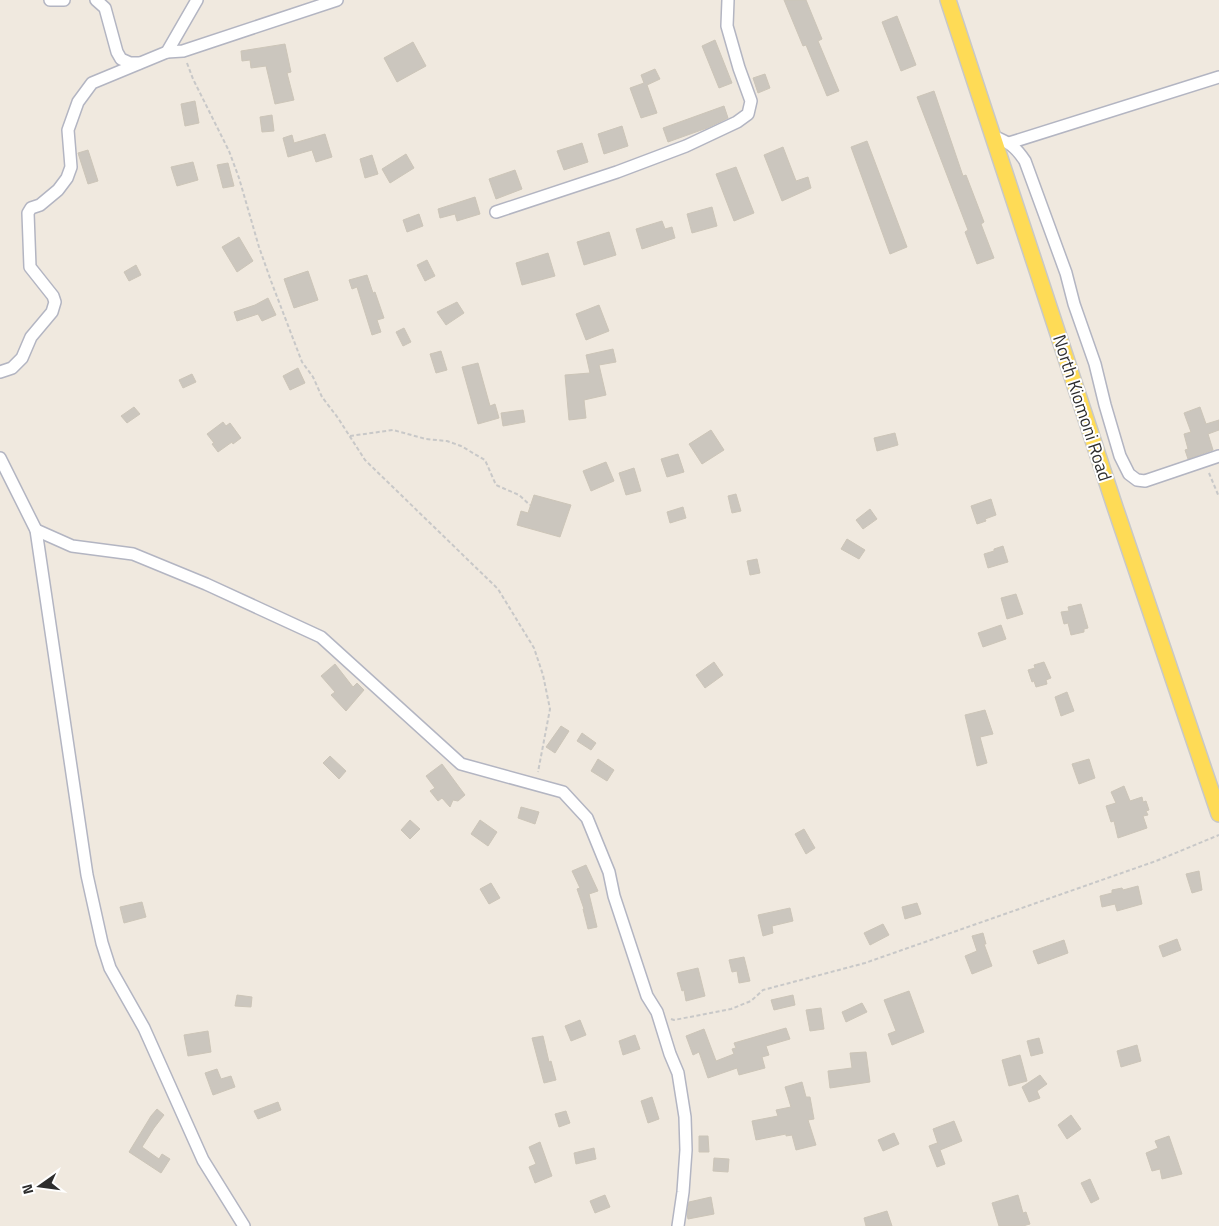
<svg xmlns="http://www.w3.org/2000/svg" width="1219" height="1226" font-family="'Titillium Web',sans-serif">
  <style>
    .building { fill: #cbc6be; stroke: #ccc5b8 }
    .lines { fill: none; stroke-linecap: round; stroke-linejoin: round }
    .minor-casing { stroke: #b3b5c2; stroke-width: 14 }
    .major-casing { stroke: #c8c8c8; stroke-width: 18 }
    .path { stroke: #c8c8c8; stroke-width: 2; stroke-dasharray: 4 2.5; stroke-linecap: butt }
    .minor { stroke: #fff; stroke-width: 11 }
    .major { stroke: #fedb56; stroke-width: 15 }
    .labels { text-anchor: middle; stroke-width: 4; stroke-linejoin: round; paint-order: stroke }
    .street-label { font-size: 18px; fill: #2d2d2d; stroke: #fff }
  </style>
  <rect width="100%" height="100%" fill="#f0e9df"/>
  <g class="building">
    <polygon points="784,0 806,0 822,39 818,41 839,91 827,96 806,45 803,46"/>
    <polygon points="897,16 916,65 901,71 882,22"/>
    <polygon points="715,40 732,83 719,88 702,46"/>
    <polygon points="413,42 426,66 397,82 384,58"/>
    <polygon points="285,44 291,72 287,73 294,100 275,104 266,66 251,68 250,60 242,61 241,51"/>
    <polygon points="655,69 660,79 647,85 657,113 641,118 630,88 644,83 641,75"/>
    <polygon points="765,74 770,88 758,93 753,78"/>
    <polygon points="934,91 963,176 966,175 984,222 981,224 994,258 977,264 965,232 968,230 917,97"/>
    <polygon points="195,101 199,123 185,126 181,104"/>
    <polygon points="724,106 728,118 707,128 668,142 663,128"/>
    <polygon points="272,115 274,131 262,132 260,117"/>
    <polygon points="622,126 628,146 604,154 598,134"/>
    <polygon points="325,134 332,157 316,162 312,150 288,157 283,138 292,135 294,143"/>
    <polygon points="867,141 907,247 890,254 851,147"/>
    <polygon points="582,143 588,162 564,170 557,151"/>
    <polygon points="783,147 796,181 808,177 811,188 782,201 764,155"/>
    <polygon points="88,150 98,181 88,184 78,153"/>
    <polygon points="406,154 414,168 390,183 382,169"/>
    <polygon points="372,155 378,174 365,178 360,159"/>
    <polygon points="193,162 198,180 177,186 171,167"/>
    <polygon points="228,163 234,186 223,188 217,165"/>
    <polygon points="736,167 754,213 734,221 716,174"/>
    <polygon points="515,170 522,189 496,199 489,179"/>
    <polygon points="475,197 480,214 457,221 455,214 440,218 438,209"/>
    <polygon points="712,207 717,226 692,233 687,214"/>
    <polygon points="419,214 423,226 407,232 403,220"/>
    <polygon points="662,221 665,229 672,227 675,238 642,249 636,229"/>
    <polygon points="609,232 616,255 584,265 577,242"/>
    <polygon points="239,237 253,261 237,272 222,247"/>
    <polygon points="548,253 555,276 522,285 516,263"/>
    <polygon points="427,260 435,276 425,281 417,265"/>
    <polygon points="136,265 141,275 129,281 124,272"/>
    <polygon points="308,271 318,300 294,308 284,279"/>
    <polygon points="367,275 373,293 375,292 384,318 377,320 381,332 372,335 357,287 352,289 349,280"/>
    <polygon points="268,298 276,315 262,321 258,314 237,321 234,312 255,305"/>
    <polygon points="457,302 464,313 446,325 437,312"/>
    <polygon points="599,305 609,331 586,340 576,314"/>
    <polygon points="404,328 411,342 403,346 396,332"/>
    <polygon points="613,349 616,362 599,365 606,395 584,400 586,418 569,420 565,375 590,373 586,355"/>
    <polygon points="441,351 447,370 436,373 430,354"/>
    <polygon points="478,363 490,406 495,404 499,418 478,424 462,367"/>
    <polygon points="298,368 305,383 290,390 283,376"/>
    <polygon points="192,374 196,382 183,388 179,380"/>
    <polygon points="134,407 140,414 127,423 121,416"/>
    <polygon points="1200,407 1206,424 1219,420 1219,430 1208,434 1213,450 1188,459 1185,450 1188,449 1184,434 1191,432 1184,413"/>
    <polygon points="523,410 525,422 503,426 501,413"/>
    <polygon points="223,422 226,426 230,423 241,438 233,444 232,442 218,452 212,444 214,443 207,434"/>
    <polygon points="711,430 724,450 702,464 689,444"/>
    <polygon points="895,433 898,445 877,451 874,438"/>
    <polygon points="678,454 684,472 667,477 661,459"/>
    <polygon points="606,462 614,481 591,491 583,471"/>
    <polygon points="634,468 641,491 626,495 619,473"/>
    <polygon points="736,494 741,511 732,513 728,496"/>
    <polygon points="534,495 571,505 560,537 517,525 521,511 528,513"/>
    <polygon points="991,499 996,515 985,519 986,521 977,524 971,506"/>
    <polygon points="683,507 686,518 670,523 667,512"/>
    <polygon points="870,509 877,519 863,529 856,520"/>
    <polygon points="847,539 865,550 859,559 841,549"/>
    <polygon points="1003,546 1008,562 988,568 984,554 994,551 994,549"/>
    <polygon points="757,559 760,573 750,575 747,561"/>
    <polygon points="1016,594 1023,614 1007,619 1001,598"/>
    <polygon points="1081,604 1088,628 1084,629 1084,632 1071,635 1068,623 1064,624 1061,612 1069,611 1068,607"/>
    <polygon points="1001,625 1006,639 983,647 978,633"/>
    <polygon points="714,662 723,675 705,688 696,675"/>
    <polygon points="1044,662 1051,678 1046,680 1047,684 1036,687 1034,681 1032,682 1028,670 1035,668 1034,665"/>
    <polygon points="335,664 353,687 357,683 364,690 346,711 331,695 335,692 321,676"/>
    <polygon points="1067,692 1074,711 1061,716 1055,697"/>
    <polygon points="985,710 993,734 980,737 987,763 977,766 965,715"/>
    <polygon points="561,726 569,731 555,753 546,747"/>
    <polygon points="582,733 596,743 591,750 577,741"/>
    <polygon points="330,756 346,771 339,779 323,763"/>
    <polygon points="598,759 614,770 607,781 591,771"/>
    <polygon points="1089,759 1095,778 1079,784 1072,764"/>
    <polygon points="442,764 465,795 458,801 453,800 450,807 442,798 438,801 430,791 435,788 426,776"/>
    <polygon points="1124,786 1130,801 1142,797 1143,802 1146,801 1149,810 1146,811 1148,815 1143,816 1147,828 1118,838 1114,821 1111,822 1106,806 1116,803 1111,792"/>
    <polygon points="521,807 539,812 535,824 518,818"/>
    <polygon points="410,820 420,829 410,839 401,830"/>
    <polygon points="480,820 497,832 488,846 471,834"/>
    <polygon points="804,829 815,848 806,854 795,834"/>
    <polygon points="586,865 598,891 589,894 597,927 588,929 583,909 584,909 577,889 580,888 572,871"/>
    <polygon points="1199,871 1202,890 1192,893 1186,874"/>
    <polygon points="491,883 500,898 489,904 480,889"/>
    <polygon points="1138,886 1142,904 1117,911 1115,904 1102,907 1100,896 1112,893 1112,890 1122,888 1123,890"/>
    <polygon points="142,902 146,917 124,923 120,907"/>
    <polygon points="917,903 921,914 905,919 902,907"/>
    <polygon points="790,908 793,921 772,926 773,933 763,936 758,915"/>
    <polygon points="883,924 889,935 870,945 864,933"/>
    <polygon points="983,933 986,944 984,944 992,966 972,974 965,956 977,951 972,936"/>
    <polygon points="1177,939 1181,950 1163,957 1159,946"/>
    <polygon points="1064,940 1068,953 1038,964 1033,951"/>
    <polygon points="744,957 750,981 739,983 737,971 732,972 729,960"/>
    <polygon points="698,968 705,996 686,1001 684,990 682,991 677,973"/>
    <polygon points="909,991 924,1032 892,1045 888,1034 896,1031 884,1000"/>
    <polygon points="237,995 252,997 251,1007 235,1006"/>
    <polygon points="793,995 795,1005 774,1010 771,1000"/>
    <polygon points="862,1003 867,1012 846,1022 842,1012"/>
    <polygon points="821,1008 824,1029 810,1031 806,1010"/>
    <polygon points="580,1020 586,1035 571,1041 565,1026"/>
    <polygon points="786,1028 790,1039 766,1046 769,1055 762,1057 765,1068 739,1075 737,1068 708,1078 699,1052 693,1055 686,1036 704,1029 716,1061 734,1054 732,1049 736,1048 734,1043"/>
    <polygon points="208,1031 211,1052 188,1056 184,1035"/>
    <polygon points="635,1035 640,1049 623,1055 619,1041"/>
    <polygon points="543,1036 549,1062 551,1061 556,1080 544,1083 532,1038"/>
    <polygon points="1039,1038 1043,1053 1031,1056 1027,1041"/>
    <polygon points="1137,1045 1141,1061 1121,1067 1117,1051"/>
    <polygon points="866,1052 870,1082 830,1088 828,1071 852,1068 850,1053"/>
    <polygon points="1020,1055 1027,1081 1009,1086 1002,1060"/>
    <polygon points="217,1069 221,1079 231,1076 235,1087 213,1095 205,1073"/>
    <polygon points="1040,1075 1047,1084 1037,1091 1040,1098 1029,1102 1022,1087"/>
    <polygon points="802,1082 806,1097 810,1097 814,1119 808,1120 816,1145 796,1150 792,1135 786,1136 786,1134 756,1140 752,1121 778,1116 776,1110 791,1107 785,1087"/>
    <polygon points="652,1097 659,1119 648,1123 641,1101"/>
    <polygon points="278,1102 281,1110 258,1119 254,1111"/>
    <polygon points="157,1109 164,1115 154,1128 142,1147 159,1159 162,1154 170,1159 161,1173 129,1152 151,1116"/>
    <polygon points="566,1111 570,1123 559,1127 555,1114"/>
    <polygon points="1071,1115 1081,1129 1067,1139 1058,1125"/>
    <polygon points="954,1121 962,1141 940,1150 945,1164 937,1167 929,1146 937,1143 938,1144 933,1129"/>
    <polygon points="894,1133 899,1144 883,1151 878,1140"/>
    <polygon points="699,1136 708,1136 709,1152 699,1152"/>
    <polygon points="1169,1136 1182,1174 1162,1179 1160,1169 1152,1171 1146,1153 1158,1148 1155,1141"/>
    <polygon points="540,1142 552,1176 535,1183 529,1167 536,1164 529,1147"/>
    <polygon points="594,1148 596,1159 576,1164 574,1153"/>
    <polygon points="714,1158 729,1159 728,1172 713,1171"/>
    <polygon points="1090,1179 1099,1199 1091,1203 1081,1183"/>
    <polygon points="605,1195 610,1207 595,1213 590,1201"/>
    <polygon points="1018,1195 1023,1213 1026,1212 1030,1224 1023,1226 999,1226 992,1203"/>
    <polygon points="711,1197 714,1214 688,1219 687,1214 689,1202"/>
    <polygon points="887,1211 892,1226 866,1226 864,1218"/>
  </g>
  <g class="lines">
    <defs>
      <g id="minor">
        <polyline points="50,0 64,0"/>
        <polyline points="96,0 105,8 117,52 121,59 130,63 139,63"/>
        <polyline points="167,52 183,51 337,0"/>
        <path d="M993,136C1010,143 1015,146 1025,161L1066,273L1074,304L1095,364L1105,405L1120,456L1129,474L1137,480L1145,481L1219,456"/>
        <polyline points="1009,143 1219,77"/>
        <polyline points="496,212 617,172 686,146 737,122 748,114 751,101 739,68 727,26 728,0"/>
        <polyline points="0,372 12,368 22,358 31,337 52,312 55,302 53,296 30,267 28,213 31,208 40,205 58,190 67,178 71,167 68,130 78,102 92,83 167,52 197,0"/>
        <polyline points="0,458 36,530 87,875 102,943 110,968 144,1028 203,1160 244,1226"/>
        <polyline points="36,530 72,546 133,554 206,584 321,637 461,764 563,792 587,818 609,872 614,896 647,996 657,1012 670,1054 678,1073 685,1117 686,1150 683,1192 678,1226"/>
      </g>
      <polyline id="major" points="948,0 1115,507 1219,814"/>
    </defs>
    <use href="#minor" class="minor-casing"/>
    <use href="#major" class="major-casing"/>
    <g class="path">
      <polyline points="187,63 193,79 229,151 239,178 259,247 271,281 302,362 313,377 322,397 338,418 365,460 498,589 534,648 543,675 550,709 538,772"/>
      <polyline points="350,436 393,430 426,439 447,441 461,446 485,460 496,485 519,495 530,505"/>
      <polyline points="1209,473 1219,497"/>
      <polyline points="671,1019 674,1020 731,1009 751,1001 763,990 865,963 1156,861 1219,835"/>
    </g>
    <use href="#minor" class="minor"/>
    <use href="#major" class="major"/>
  </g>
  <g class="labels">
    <g class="street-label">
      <text transform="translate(1082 408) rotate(72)" y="6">North Kiomoni Road</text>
    </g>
  </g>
  <g transform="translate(40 1186) rotate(256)" stroke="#ffffff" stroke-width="4" paint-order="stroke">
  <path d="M0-4L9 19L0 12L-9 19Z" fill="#2d2d2d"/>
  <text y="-8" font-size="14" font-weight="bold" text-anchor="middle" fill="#2d2d2d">N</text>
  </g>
</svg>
